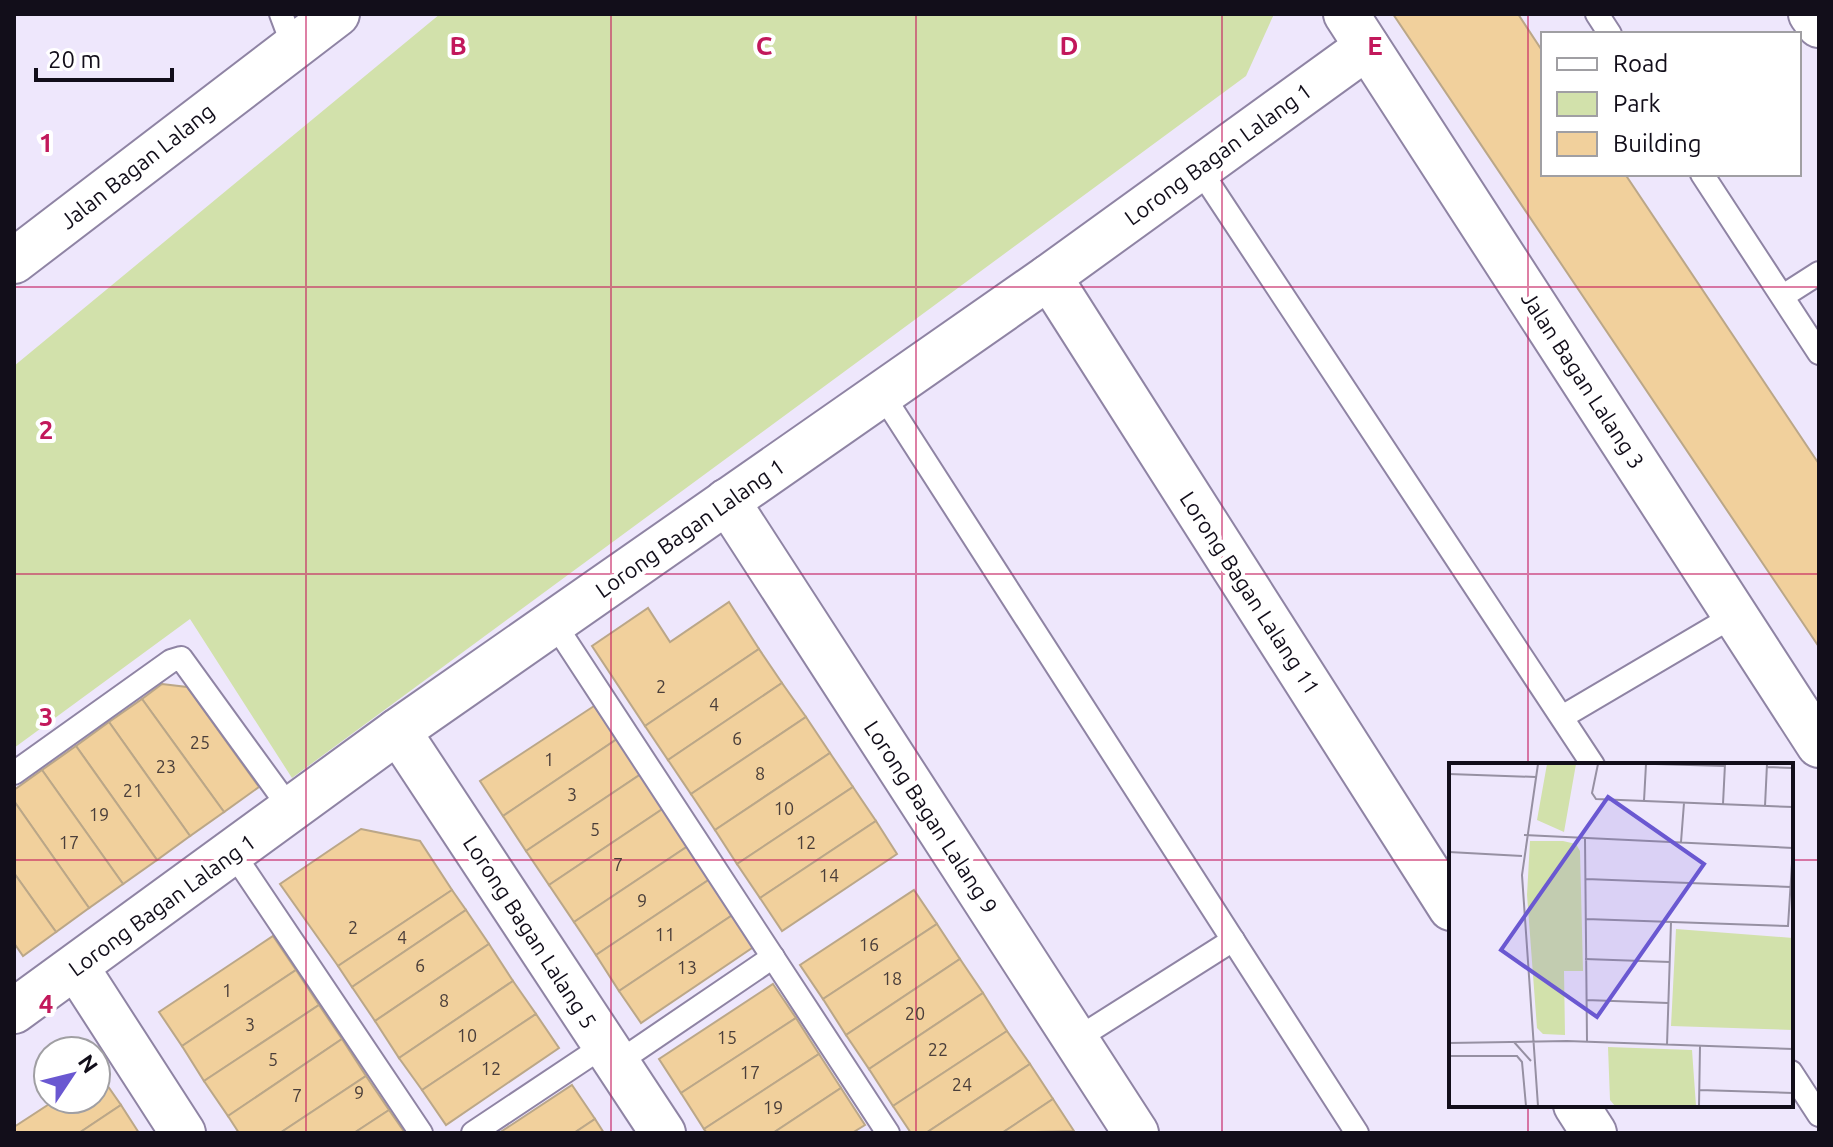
<svg xmlns="http://www.w3.org/2000/svg" width="1833" height="1147" font-family="Ubuntu,sans-serif">
  <style>
    .green { fill: #d2e1ab }
    .building { fill: #f1d09c; stroke: #bba788; stroke-width: 2 }
    .lines { fill: none; stroke-linecap: round; stroke-linejoin: round }
    .lane-casing { stroke: #8f84a4; stroke-width: 26 }
    .street-casing { stroke: #8f84a4; stroke-width: 48 }
    .secondary-casing { stroke: #8f84a4; stroke-width: 48 }
    .lane { stroke: #fff; stroke-width: 22 }
    .street { stroke: #fff; stroke-width: 44 }
    .secondary { stroke: #fff; stroke-width: 44 }
    .grid { fill: none; stroke: #c2185b; stroke-width: 2; stroke-opacity: 0.55 }
    .labels { text-anchor: middle; stroke-width: 8; stroke-linejoin: round; paint-order: stroke }
    .number-label { font-size: 18px; fill: #4a3e3a }
    .street-label { font-size: 22px; fill: #120e1a; stroke: #fff }
    .inset-road { fill: none; stroke: #9690a2; stroke-width: 2 }
    .view { fill: #6a58d1; fill-opacity: 0.15; stroke: #6a58d1; stroke-width: 4 }
    .inset-edge { fill: none; stroke: #120e1a; stroke-width: 4 }
    .grid-label { font-size: 26px; text-anchor: middle; font-weight: bold; fill: #c2185b; stroke: #fff; stroke-width: 8; stroke-linejoin: round; paint-order: stroke }
  </style>
  <rect width="100%" height="100%" fill="#eee7fc"/>
  <polygon class="green" points="440,14 1274,14 1246,76 292,778 190,619 14,748 14,366"/>
  <g class="building">
    <polygon points="1393,14 1518,14 1543,52 1543,174 1625,174 1819,464 1819,647"/>
    <polygon points="729,602 759,649 645,726 592,646 648,608 670,642"/>
    <polygon points="759,649 782,683 668,760 645,726"/>
    <polygon points="782,683 806,717 691,794 668,760"/>
    <polygon points="162,684 187,687 259,787 224,812 142,699"/>
    <polygon points="142,699 224,812 190,836 109,722"/>
    <polygon points="594,706 617,739 503,816 480,781"/>
    <polygon points="806,717 830,753 715,830 691,794"/>
    <polygon points="109,722 190,836 157,860 76,746"/>
    <polygon points="617,739 641,774 526,851 503,816"/>
    <polygon points="76,746 157,860 123,884 42,770"/>
    <polygon points="830,753 853,787 737,864 715,830"/>
    <polygon points="42,770 123,884 89,908 14,801 14,790"/>
    <polygon points="641,774 664,808 549,885 526,851"/>
    <polygon points="853,787 876,821 760,898 737,864"/>
    <polygon points="14,801 89,908 56,932 14,873"/>
    <polygon points="664,808 688,846 574,922 549,885"/>
    <polygon points="876,821 897,854 782,931 760,898"/>
    <polygon points="361,829 420,841 452,890 338,966 280,884"/>
    <polygon points="688,846 710,879 596,955 574,922"/>
    <polygon points="14,873 56,932 23,956 14,943"/>
    <polygon points="710,879 734,914 619,991 596,955"/>
    <polygon points="452,890 466,910 352,987 338,966"/>
    <polygon points="914,890 937,924 823,999 800,965"/>
    <polygon points="466,910 489,944 375,1021 352,987"/>
    <polygon points="734,914 755,946 641,1023 619,991"/>
    <polygon points="937,924 960,959 846,1035 823,999"/>
    <polygon points="273,936 296,970 182,1046 159,1012"/>
    <polygon points="489,944 513,981 399,1058 375,1021"/>
    <polygon points="960,959 983,993 869,1069 846,1035"/>
    <polygon points="296,970 319,1005 204,1081 182,1046"/>
    <polygon points="513,981 536,1014 422,1090 399,1058"/>
    <polygon points="773,984 796,1018 681,1093 659,1059"/>
    <polygon points="983,993 1007,1031 893,1106 869,1069"/>
    <polygon points="319,1005 342,1039 228,1116 204,1081"/>
    <polygon points="536,1014 559,1048 446,1125 422,1090"/>
    <polygon points="796,1018 819,1054 704,1129 681,1093"/>
    <polygon points="1007,1031 1030,1064 926,1133 911,1133 893,1106"/>
    <polygon points="342,1039 366,1076 280,1133 239,1133 228,1116"/>
    <polygon points="819,1054 841,1088 773,1133 707,1133 704,1129"/>
    <polygon points="1030,1064 1053,1099 1002,1133 926,1133"/>
    <polygon points="98,1072 121,1105 79,1133 14,1133 14,1127 57,1099 96,1099"/>
    <polygon points="366,1076 389,1110 354,1133 280,1133"/>
    <polygon points="572,1085 595,1119 574,1133 499,1133"/>
    <polygon points="841,1088 865,1125 852,1133 773,1133"/>
    <polygon points="1053,1099 1074,1131 1002,1133"/>
    <polygon points="121,1105 139,1133 79,1133"/>
    <polygon points="389,1110 405,1133 354,1133"/>
    <polygon points="595,1119 604,1133 574,1133"/>
  </g>
  <g class="lines">
    <defs>
      <g id="lane">
        <polyline points="281,14 293,46"/>
        <polyline points="1597,14 1610,34"/>
        <polyline points="1198,167 1593,765"/>
        <polyline points="1702,174 1819,353"/>
        <polyline points="1783,296 1819,273"/>
        <polyline points="882,394 1357,1133"/>
        <polyline points="554,623 888,1133"/>
        <polyline points="1562,717 1735,615"/>
        <polyline points="14,773 171,661 181,658 292,811"/>
        <polyline points="233,853 421,1133"/>
        <polyline points="1075,1040 1233,940"/>
        <polyline points="617,1063 773,957"/>
        <polyline points="1791,1072 1819,1115"/>
        <polyline points="473,1133 605,1045"/>
      </g>
      <g id="street">
        <polyline points="1346,14 1819,745"/>
        <polyline points="1811,14 1819,25"/>
        <polyline points="1049,277 1451,908"/>
        <polyline points="727,501 1136,1133"/>
        <polyline points="398,731 663,1133"/>
        <polyline points="76,967 183,1133"/>
        <polyline points="14,1011 398,731 1049,277 1367,47"/>
        <polyline points="1576,1105 1594,1133"/>
      </g>
      <polyline id="secondary" points="14,261 337,14"/>
    </defs>
    <use href="#lane" class="lane-casing"/>
    <use href="#street" class="street-casing"/>
    <use href="#secondary" class="secondary-casing"/>
    <use href="#lane" class="lane"/>
    <use href="#street" class="street"/>
    <use href="#secondary" class="secondary"/>
  </g>
  <path class="grid" d="M306,14V1133M611,14V1133M916,14V1133M1222,14V1133M1528,14V765M14,287H1819M14,574H1819M14,860H1451M1791,860H1819M1528,1105V1133"/>
  <g class="labels">
    <g class="number-label">
      <text x="661" y="693">2</text>
      <text x="714" y="711">4</text>
      <text x="737" y="745">6</text>
      <text x="200" y="749">25</text>
      <text x="549" y="766">1</text>
      <text x="166" y="773">23</text>
      <text x="760" y="780">8</text>
      <text x="133" y="797">21</text>
      <text x="572" y="801">3</text>
      <text x="784" y="815">10</text>
      <text x="99" y="821">19</text>
      <text x="595" y="836">5</text>
      <text x="69" y="849">17</text>
      <text x="806" y="849">12</text>
      <text x="618" y="871">7</text>
      <text x="829" y="882">14</text>
      <text x="642" y="907">9</text>
      <text x="353" y="934">2</text>
      <text x="665" y="941">11</text>
      <text x="402" y="944">4</text>
      <text x="869" y="951">16</text>
      <text x="420" y="972">6</text>
      <text x="687" y="974">13</text>
      <text x="892" y="985">18</text>
      <text x="227" y="997">1</text>
      <text x="444" y="1007">8</text>
      <text x="915" y="1020">20</text>
      <text x="250" y="1031">3</text>
      <text x="467" y="1042">10</text>
      <text x="727" y="1044">15</text>
      <text x="938" y="1056">22</text>
      <text x="273" y="1066">5</text>
      <text x="491" y="1075">12</text>
      <text x="750" y="1079">17</text>
      <text x="962" y="1091">24</text>
      <text x="359" y="1099">9</text>
      <text x="297" y="1102">7</text>
      <text x="773" y="1114">19</text>
    </g>
    <g class="street-label">
      <text transform="translate(1218 154) rotate(-36)" y="8">Lorong Bagan Lalang 1</text>
      <text transform="translate(137 166) rotate(-38)" y="8">Jalan Bagan Lalang</text>
      <text transform="translate(1583 380) rotate(57)" y="8">Jalan Bagan Lalang 3</text>
      <text transform="translate(690 528) rotate(-35)" y="8">Lorong Bagan Lalang 1</text>
      <text transform="translate(1250 593) rotate(57)" y="8">Lorong Bagan Lalang 11</text>
      <text transform="translate(931 817) rotate(57)" y="8">Lorong Bagan Lalang 9</text>
      <text transform="translate(162 905) rotate(-36)" y="8">Lorong Bagan Lalang 1</text>
      <text transform="translate(530 932) rotate(57)" y="8">Lorong Bagan Lalang 5</text>
    </g>
  </g>
  <g transform="translate(1449 763)">
    <rect width="344" height="344" fill="#eee7fc"/>
    <path d="M98,1H127L115,69L88,57ZM81,78H114L127,81L131,88L134,208H115L116,272L94,271L88,265L78,132ZM227,166L344,175V267L222,263ZM159,284L243,287L247,343H166L161,337Z" fill="#d2e1ab"/>
    <path class="inset-road" d="M149,1L143,30L147,36L344,44M206,1L276,3M318,4L344,5M0,11L87,14M195,38L197,1M274,41L276,1M316,43L318,1M75,72L344,85M136,76L138,278M232,79L235,40M0,89L73,93M137,116L342,124M137,156L339,163L344,85M136,196L221,199M137,237L219,240M65,279L82,298M0,280L118,278L344,286M218,282L222,159M0,293H68L73,299L77,343M250,327L344,330M89,343L73,112L89,1M250,343L251,283"/>
    <path class="view" d="M159,34L255,101L148,254L52,187Z"/>
    <rect width="344" height="344" class="inset-edge"/>
  </g>
  <g class="grid-label">
    <text x="458" y="55">B</text>
    <text x="764" y="55">C</text>
    <text x="1069" y="55">D</text>
    <text x="1375" y="55">E</text>
    <text x="46" y="152">1</text>
    <text x="46" y="439">2</text>
    <text x="46" y="726">3</text>
    <text x="46" y="1013">4</text>
  </g>
  <rect width="1833" height="1147" fill="none" stroke="#120e1a" stroke-width="32"/>
  <rect x="1541" y="32" width="260" height="144" fill="#ffffff" stroke="#a09fa3" stroke-width="2"/>
  <rect x="1557" y="58" width="40" height="12" fill="#ffffff" stroke="#a09fa3" stroke-width="2"/>
  <text x="1613" y="72" font-size="24" fill="#120e1a">Road</text>
  <rect x="1557" y="92" width="40" height="24" fill="#d2e1ab" stroke="#a09fa3" stroke-width="2"/>
  <text x="1613" y="112" font-size="24" fill="#120e1a">Park</text>
  <rect x="1557" y="132" width="40" height="24" fill="#f1d09c" stroke="#a09fa3" stroke-width="2"/>
  <text x="1613" y="152" font-size="24" fill="#120e1a">Building</text>
  <g transform="translate(72 1075) rotate(55)"><circle r="38" fill="#ffffff" stroke="#a09fa3" stroke-width="2"/>
  <path d="M0-6L14 30L0 20L-14 30Z" fill="#6a58d1"/>
  <text y="-12" font-size="22" font-weight="bold" text-anchor="middle" fill="#120e1a">N</text>
  </g>
  <path d="M36 68v12h136v-12" fill="none" stroke="#120e1a" stroke-width="4"/>
  <text x="48" y="68" font-size="24" fill="#120e1a" stroke="#ffffff" stroke-width="6" paint-order="stroke">20 m</text>
</svg>
